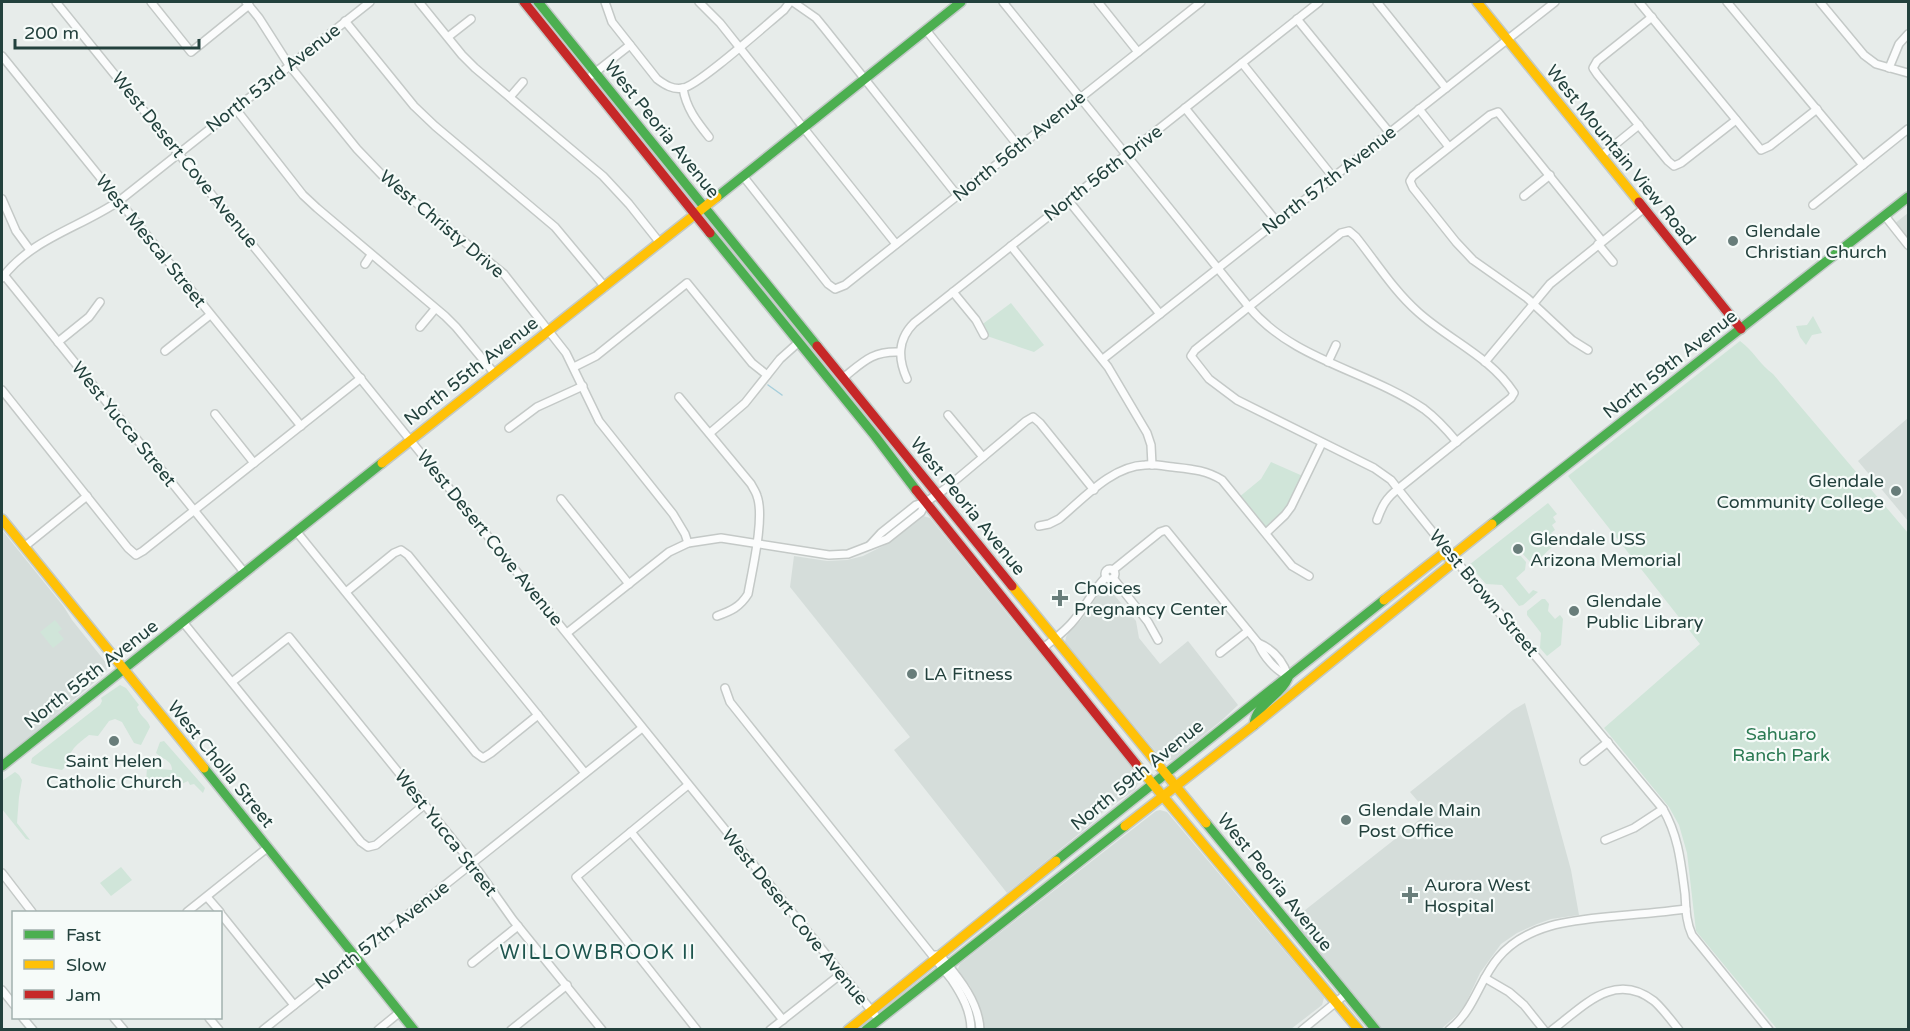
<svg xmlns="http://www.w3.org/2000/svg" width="1910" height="1031" font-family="'Varela Round',sans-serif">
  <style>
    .built { fill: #d5ddda }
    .green { fill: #d0e5d9 }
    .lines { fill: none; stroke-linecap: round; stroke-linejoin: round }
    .stream { stroke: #a7cedb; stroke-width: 1.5 }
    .street-casing { stroke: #c4c9c7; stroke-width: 10 }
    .fast-casing { stroke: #c3cac8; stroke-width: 12 }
    .slow-casing { stroke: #c3cac8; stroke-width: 12 }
    .jam-casing { stroke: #c3cac8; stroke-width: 12 }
    .street { stroke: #fbfcfc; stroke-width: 7 }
    .fast { stroke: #4caf50; stroke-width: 9 }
    .slow { stroke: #ffc107; stroke-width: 9 }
    .jam { stroke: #c62828; stroke-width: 9 }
    .poi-dot { fill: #687d7a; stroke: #f6fbf9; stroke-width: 2 }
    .labels { text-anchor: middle; stroke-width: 4.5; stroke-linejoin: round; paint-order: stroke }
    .street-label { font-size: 18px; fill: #23413d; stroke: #f6fbf9 }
    .poi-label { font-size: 18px; fill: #23413d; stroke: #f6fbf9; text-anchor: start }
    .park-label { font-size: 18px; fill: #2b7a53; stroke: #f6fbf9 }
    .neighbourhood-label { font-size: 20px; letter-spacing: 1.5px; fill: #1e554e; stroke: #f6fbf9 }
  </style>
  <rect width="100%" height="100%" fill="#e7ecea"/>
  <g class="built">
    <polygon points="1908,213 1908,252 1889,228"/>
    <polygon points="1908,418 1908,521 1858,461"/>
    <polygon points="923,516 930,518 1138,776 1139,780 1135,790 1100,814 1091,824 1007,893 894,750 910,737 790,587 794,556 827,561 847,560 863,556 885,545"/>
    <polygon points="2,530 64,607 72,620 107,664 108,667 105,673 2,761"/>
    <polygon points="1105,584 1136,621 1139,638 1160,664 1188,641 1238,705 1222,720 1173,760 1165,761 1161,758 1065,642 1066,637 1069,632 1082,619"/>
    <polygon points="1525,703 1571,870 1579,915 1551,919 1537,924 1517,933 1501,944 1480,973 1465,1005 1458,1014 1440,1030 1380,1029 1290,922 1428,813 1410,792 1513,710"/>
    <polygon points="1160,810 1167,812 1324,998 1322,1005 1291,1029 983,1029 982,1019 976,999 970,986 960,973 958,969 960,964 1156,811"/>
  </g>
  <g class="green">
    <polygon points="1011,303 1044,345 1034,352 984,335 980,326"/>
    <polygon points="1813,316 1822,333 1812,335 1806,345 1800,337 1796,326 1807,325"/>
    <path d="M1740,341C1753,350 1760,365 1773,374L1908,533V1029H1777L1696,931L1687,853L1679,825L1669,807L1604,728L1700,644L1568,476Z"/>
    <polygon points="1271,462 1305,477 1291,507 1266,533 1238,498 1261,479"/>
    <polygon points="1548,503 1557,514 1553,517 1556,522 1552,525 1555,530 1551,533 1555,538 1551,541 1554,545 1533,565 1521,552 1519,554 1526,562 1525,570 1516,578 1529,594 1533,590 1538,592 1523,605 1519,606 1502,585 1486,584 1469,565"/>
    <polygon points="1542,599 1545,599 1549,604 1548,611 1555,619 1560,615 1563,619 1561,645 1547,656 1540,648 1541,633 1527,615 1527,611"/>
    <polygon points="55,620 62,629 58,632 64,639 53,648 40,632"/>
    <path d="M120,685L126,688L139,705L137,707C139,716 148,719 150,727L141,745L134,743L122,722L115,719L109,721L98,736L89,735C84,739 78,743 74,748C68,755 69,764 62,770L40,766L31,763L32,758L100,705L102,701L101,698Z"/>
    <path d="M164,741L205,788L203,793L194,784L190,785L188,781L177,786L176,777L171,776L176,777L175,784L146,781L147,768L172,770C172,760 162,759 156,753L160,742Z"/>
    <polygon points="15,772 19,775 22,780 19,797 17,823 30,840 26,839 2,809 2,781"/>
    <polygon points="121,867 132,880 111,896 100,883"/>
  </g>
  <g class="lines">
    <polyline class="stream" points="768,385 782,395"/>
    <defs>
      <g id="street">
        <polyline points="56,2 875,1015"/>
        <polyline points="151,2 191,52 249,5"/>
        <polyline points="246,2 259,18 289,65 357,149 382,175 504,274 566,353 599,421 673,514 685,534 688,543"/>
        <polyline points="419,2 462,55 475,68 603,176 629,204 660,243"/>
        <path d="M605,2L612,22L657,79C665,85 673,90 683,88C698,86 768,23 784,10L790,2"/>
        <polyline points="699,2 720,23 896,244"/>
        <polyline points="793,2 816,18 825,29 957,195"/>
        <path d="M1003,2L1249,307C1294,361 1367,370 1424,409C1436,418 1447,430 1457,442"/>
        <polyline points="1098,2 1138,52"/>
        <polyline points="1377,2 1446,88"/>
        <polyline points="1639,2 1761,150 1770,146 1817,109"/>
        <polyline points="1727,2 1863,165"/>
        <polyline points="1820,2 1864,55 1876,64 1908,73"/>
        <polyline points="1652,17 1597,61 1593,68 1597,74 1668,161 1674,166 1681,163 1736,120"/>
        <polyline points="1297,19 1389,132"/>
        <polyline points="345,21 414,106 435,126 555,227 605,287"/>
        <polyline points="926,30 1019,147"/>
        <polyline points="448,37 471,19"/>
        <polyline points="2,56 301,426"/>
        <polyline points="1242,63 1333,177"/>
        <polyline points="1889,68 1899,44 1908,34"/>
        <polyline points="592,75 630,45"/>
        <path d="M683,88C686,108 697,122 709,137"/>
        <polyline points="510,97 523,82"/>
        <polyline points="235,108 303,195 317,208 445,316 456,327 495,374"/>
        <polyline points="1185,108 1277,222"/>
        <polyline points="1419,109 1449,147"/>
        <polyline points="1601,156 1639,125"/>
        <polyline points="743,176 828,284 835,289 845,285 1201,2"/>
        <polyline points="1524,196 1550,175"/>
        <polyline points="2,199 16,231 30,250"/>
        <polyline points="1068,200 1160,314"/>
        <polyline points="1813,205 1908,129"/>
        <polyline points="1885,216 1908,245"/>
        <polyline points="1598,244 1613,262"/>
        <polyline points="1011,246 1108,367 1147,433 1151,445 1152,465"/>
        <polyline points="365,264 371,255"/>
        <polyline points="4,275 244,572"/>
        <path d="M2,278C31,239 79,228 119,201L370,2"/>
        <polyline points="953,292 976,320 984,335"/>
        <polyline points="420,327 435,309"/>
        <polyline points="58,342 89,317 100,302"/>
        <polyline points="1588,350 1572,340 1527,298 1473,260 1456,242 1413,188 1410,181 1413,176 1490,115 1498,112 1602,241"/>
        <polyline points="165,351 210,315"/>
        <polyline points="1103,359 1555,2"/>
        <polyline points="1328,362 1336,345"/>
        <polyline points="1485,362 1550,284 1643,209"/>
        <polyline points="574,367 596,356 687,283 752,363 767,375"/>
        <path d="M843,378C863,362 872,351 899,352"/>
        <path d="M907,379C898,359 897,340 914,323L1319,2"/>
        <polyline points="2,390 128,548 136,555 143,551 361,378"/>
        <path d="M679,397L751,484C753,488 756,492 757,496C765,517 752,571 748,594C740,607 731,611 717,616"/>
        <polyline points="215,414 254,463"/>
        <polyline points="948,415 983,457"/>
        <polyline points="509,428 537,407 583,386"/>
        <polyline points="710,433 745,403 780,359 799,342"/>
        <polyline points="561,499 629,584"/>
        <path d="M1377,520C1382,506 1386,498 1398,489L1511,398L1514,393C1491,357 1449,340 1418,312C1394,291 1376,262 1356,237L1349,231L1341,233L1195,350L1191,356L1209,379L1237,400L1374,468L1391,480L1398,489L1452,556L1663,809C1679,837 1681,864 1685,894C1686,909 1686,922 1692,935L1769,1030"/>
        <path d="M1039,526L1049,524L1059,519C1084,498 1112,466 1145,465C1154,464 1164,466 1173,467C1191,469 1206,470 1222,480L1292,566L1309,576"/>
        <polyline points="296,531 476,753 483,758 491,753 538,715"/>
        <polyline points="1266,533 1285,515 1291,507 1322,443"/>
        <polyline points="870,545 881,533 916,505 926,502 945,489 1026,421 1033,417 1040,423 1094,490"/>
        <polyline points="24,547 87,496"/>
        <circle cx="1110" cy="574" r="5"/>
        <path d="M1113,570L1160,532L1166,530L1258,643C1264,657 1275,670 1288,676"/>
        <polyline points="1113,578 1148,622 1158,640"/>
        <polyline points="346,592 394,553 401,550 408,555 585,773"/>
        <polyline points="183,622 361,842 368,847 376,845 424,805"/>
        <polyline points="567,633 669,552 688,543 721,538 829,555 848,554 887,539 921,512 926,502"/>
        <path d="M1258,643C1273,649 1283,661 1288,676"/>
        <path d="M1043,648C1054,639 1066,631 1075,619C1086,606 1093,590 1106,577"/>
        <polyline points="1220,653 1248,631"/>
        <polyline points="232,682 289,637 479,872 513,920 602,1030"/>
        <path d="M725,688L730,702L952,980C962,995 971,1011 971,1030"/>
        <polyline points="1584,761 1608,742"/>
        <polyline points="688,785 576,877 697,1030"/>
        <polyline points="631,832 783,1020"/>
        <polyline points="1605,840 1634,828 1663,809"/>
        <polyline points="2,873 32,912"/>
        <polyline points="207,897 220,912"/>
        <polyline points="187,912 267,848"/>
        <polyline points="220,913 294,1005"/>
        <path d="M935,955H940C957,976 979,1001 980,1030"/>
        <polyline points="472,963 518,926"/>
        <polyline points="1485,978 1509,992 1524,1005 1544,1030"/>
        <polyline points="2,990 14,1005"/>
        <polyline points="23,1018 33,1030"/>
        <polyline points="114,1018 124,1030"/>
        <polyline points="209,1018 219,1030"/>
        <polyline points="263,1030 642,728"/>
        <polyline points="378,1030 400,1012"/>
        <polyline points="511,1030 567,985"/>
        <polyline points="770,1030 841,974"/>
        <polyline points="1302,1030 1346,994"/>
        <path d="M1449,1030C1474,1011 1479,980 1498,958C1527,923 1575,920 1617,916C1640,914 1663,912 1686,909"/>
        <path d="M1552,1030C1583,1007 1614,970 1654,1001C1663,1009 1671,1020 1679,1030"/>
      </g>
      <g id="fast">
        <polyline points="538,2 817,346"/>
        <polyline points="717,197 961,2"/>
        <polyline points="710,233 875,436 916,490"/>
        <polyline points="1492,524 1908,197"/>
        <path d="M1254,725C1256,703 1280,697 1288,678"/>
        <polyline points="2,766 382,463"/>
        <polyline points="204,768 414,1030"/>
        <polyline points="1206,823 1376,1030"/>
        <polyline points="1056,861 1384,600"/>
        <polyline points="866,1030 1125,826"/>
      </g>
      <g id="slow">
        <polyline points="1477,2 1639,202"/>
        <polyline points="382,463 717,197"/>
        <polyline points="2,519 204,768"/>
        <polyline points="1012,586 1206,823"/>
        <polyline points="1384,600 1441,555 1452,556"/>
        <polyline points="1136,764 1359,1030"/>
        <polyline points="1125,826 1254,725 1449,566 1452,556 1492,524"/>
        <polyline points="848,1030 1056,861"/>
      </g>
      <g id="jam">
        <polyline points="524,2 710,233"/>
        <polyline points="1639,202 1741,329"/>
        <polyline points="817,346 1012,586"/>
        <polyline points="916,490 1136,764"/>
      </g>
    </defs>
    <use href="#street" class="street-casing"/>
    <use href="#fast" class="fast-casing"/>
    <use href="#slow" class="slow-casing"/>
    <use href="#jam" class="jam-casing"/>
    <use href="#street" class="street"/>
    <use href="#fast" class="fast"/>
    <use href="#slow" class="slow"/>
    <use href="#jam" class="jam"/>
  </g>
  <g class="poi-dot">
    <circle cx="1733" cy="241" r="6"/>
    <circle cx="1896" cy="491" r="6"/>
    <circle cx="1518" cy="549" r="6"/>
    <path d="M1057 589h6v6h6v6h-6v6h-6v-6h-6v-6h6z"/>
    <circle cx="1574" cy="611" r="6"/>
    <circle cx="912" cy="674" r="6"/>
    <circle cx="114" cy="741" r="6"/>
    <circle cx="1346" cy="820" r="6"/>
    <path d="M1407 886h6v6h6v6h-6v6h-6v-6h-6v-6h6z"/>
  </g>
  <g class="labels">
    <g class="street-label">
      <text transform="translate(273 78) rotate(-38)" y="6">North 53rd Avenue</text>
      <text transform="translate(662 129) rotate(51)" y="6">West Peoria Avenue</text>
      <text transform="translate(1019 146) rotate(-39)" y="6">North 56th Avenue</text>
      <text transform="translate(1621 155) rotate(51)" y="6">West Mountain View Road</text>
      <text transform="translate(185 160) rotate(51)" y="6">West Desert Cove Avenue</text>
      <text transform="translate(1103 173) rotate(-38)" y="6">North 56th Drive</text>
      <text transform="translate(1329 180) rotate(-38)" y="6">North 57th Avenue</text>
      <text transform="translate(442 224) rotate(40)" y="6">West Christy Drive</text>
      <text transform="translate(151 241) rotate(51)" y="6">West Mescal Street</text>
      <text transform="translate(1670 364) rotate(-38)" y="6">North 59th Avenue</text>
      <text transform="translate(471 371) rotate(-38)" y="6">North 55th Avenue</text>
      <text transform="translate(124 424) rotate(51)" y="6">West Yucca Street</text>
      <text transform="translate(968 506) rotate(51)" y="6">West Peoria Avenue</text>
      <text transform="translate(490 538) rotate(51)" y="6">West Desert Cove Avenue</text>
      <text transform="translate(1484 593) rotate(50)" y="6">West Brown Street</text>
      <text transform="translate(91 674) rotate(-38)" y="6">North 55th Avenue</text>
      <text transform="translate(221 764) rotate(51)" y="6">West Cholla Street</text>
      <text transform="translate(1137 775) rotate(-39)" y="6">North 59th Avenue</text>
      <text transform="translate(446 833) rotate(52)" y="6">West Yucca Street</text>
      <text transform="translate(1275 882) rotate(51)" y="6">West Peoria Avenue</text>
      <text transform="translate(795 917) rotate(51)" y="6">West Desert Cove Avenue</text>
      <text transform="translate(382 935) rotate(-38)" y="6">North 57th Avenue</text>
    </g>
    <g class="poi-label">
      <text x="1745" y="237">Glendale<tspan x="1745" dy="21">Christian Church</tspan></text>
      <text x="1884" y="487" text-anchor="end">Glendale<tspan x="1884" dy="21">Community College</tspan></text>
      <text x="1530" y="545">Glendale USS<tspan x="1530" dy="21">Arizona Memorial</tspan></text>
      <text x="1074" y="594">Choices<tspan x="1074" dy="21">Pregnancy Center</tspan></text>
      <text x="1586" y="607">Glendale<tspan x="1586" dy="21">Public Library</tspan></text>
      <text x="924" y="680">LA Fitness</text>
      <text x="114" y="767" text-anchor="middle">Saint Helen<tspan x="114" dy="21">Catholic Church</tspan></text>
      <text x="1358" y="816">Glendale Main<tspan x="1358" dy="21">Post Office</tspan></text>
      <text x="1424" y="891">Aurora West<tspan x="1424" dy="21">Hospital</tspan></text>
    </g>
    <g class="park-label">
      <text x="1781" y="740">Sahuaro<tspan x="1781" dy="21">Ranch Park</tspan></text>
    </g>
    <g class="neighbourhood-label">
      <text x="598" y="959">WILLOWBROOK II</text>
    </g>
  </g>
  <rect width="1910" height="1031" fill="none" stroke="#23413d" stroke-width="6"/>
  <rect x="12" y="911" width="210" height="108" fill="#f6fbf9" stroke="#a2b1ae" stroke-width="1.5"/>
  <rect x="24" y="930" width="30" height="9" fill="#4caf50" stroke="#a2b1ae" stroke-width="1.5"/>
  <text x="66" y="941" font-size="18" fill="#23413d">Fast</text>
  <rect x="24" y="960" width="30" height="9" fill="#ffc107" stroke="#a2b1ae" stroke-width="1.5"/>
  <text x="66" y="971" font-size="18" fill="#23413d">Slow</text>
  <rect x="24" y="990" width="30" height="9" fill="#c62828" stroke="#a2b1ae" stroke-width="1.5"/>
  <text x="66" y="1001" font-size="18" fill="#23413d">Jam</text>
  <path d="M15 39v9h184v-9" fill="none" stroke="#23413d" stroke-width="3"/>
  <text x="24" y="39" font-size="18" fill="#23413d" stroke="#f6fbf9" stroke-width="4.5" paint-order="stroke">200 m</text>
</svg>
